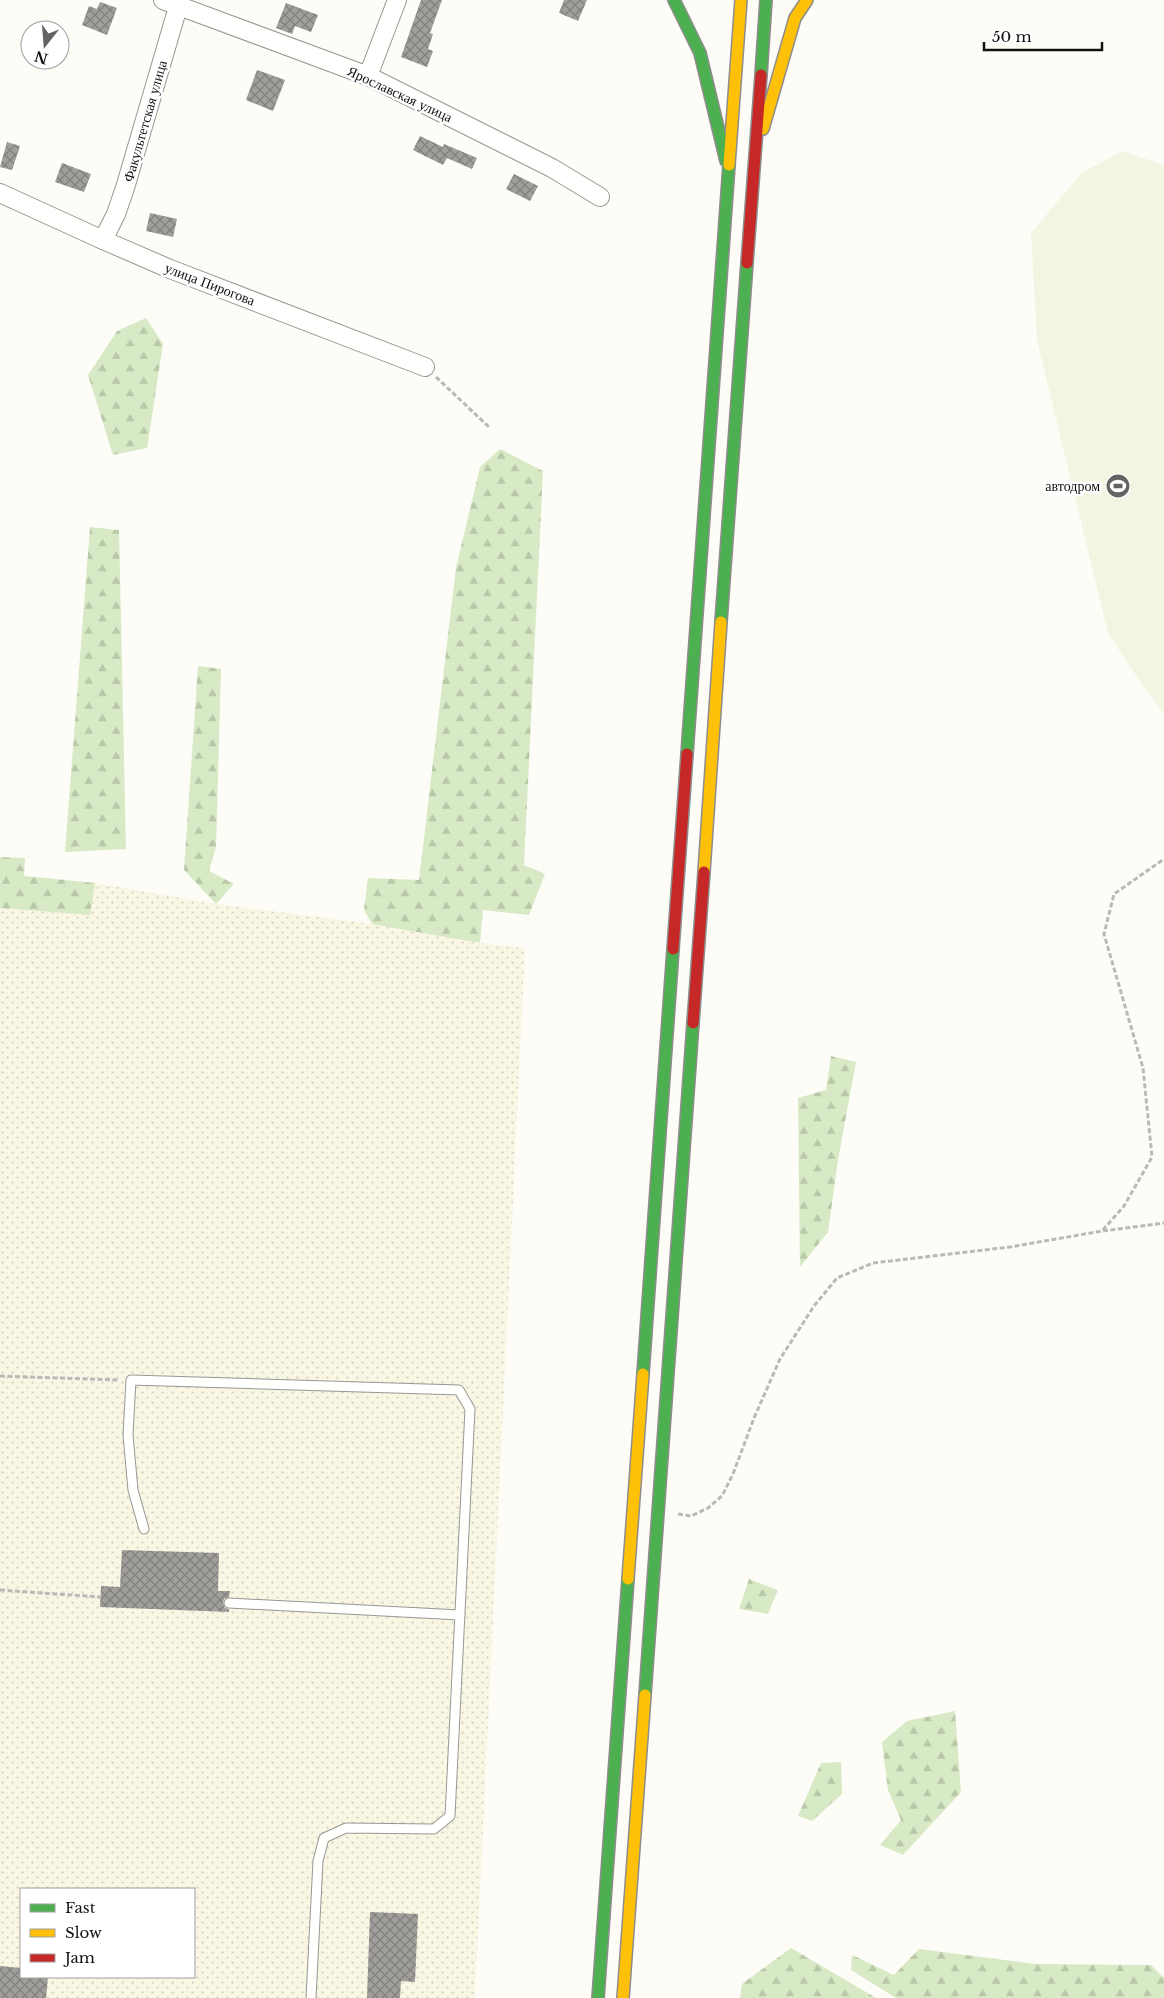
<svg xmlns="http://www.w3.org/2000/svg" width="1164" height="1998" font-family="'Libre Baskerville',serif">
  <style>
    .farmland { fill: url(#farmland-dots); fill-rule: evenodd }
    .forest { fill: url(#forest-firs) }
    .pitch { fill: #f0f6e1 }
    .building { fill: url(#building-cross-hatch) }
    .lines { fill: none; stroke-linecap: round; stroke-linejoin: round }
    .lane-casing { stroke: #979795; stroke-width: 11 }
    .street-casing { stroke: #979795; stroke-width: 20 }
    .fast-casing { stroke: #8e8d8b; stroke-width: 14 }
    .slow-casing { stroke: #8e8d8b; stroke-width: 14 }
    .jam-casing { stroke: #8e8d8b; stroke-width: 14 }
    .path { stroke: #b9b9b8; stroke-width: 3; stroke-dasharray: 5 2.5; stroke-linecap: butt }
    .lane { stroke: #fffffe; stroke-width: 9 }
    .street { stroke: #fffffe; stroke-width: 18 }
    .fast { stroke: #4caf50; stroke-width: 11 }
    .slow { stroke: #ffc107; stroke-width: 11 }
    .jam { stroke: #c62828; stroke-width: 11 }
    .labels { text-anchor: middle; stroke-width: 5; stroke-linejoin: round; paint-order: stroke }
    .street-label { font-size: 14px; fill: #111; stroke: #fff }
    .poi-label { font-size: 14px; fill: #111; stroke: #fff; text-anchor: end }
  </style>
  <defs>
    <pattern id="farmland-dots" width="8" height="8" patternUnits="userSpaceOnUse" patternTransform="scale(1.25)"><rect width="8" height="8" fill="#f9f7e4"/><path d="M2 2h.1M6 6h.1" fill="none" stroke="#d4d3c3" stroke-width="1.8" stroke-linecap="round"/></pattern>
    <pattern id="forest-firs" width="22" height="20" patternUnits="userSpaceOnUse" patternTransform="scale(1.25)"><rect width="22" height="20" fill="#d8eac5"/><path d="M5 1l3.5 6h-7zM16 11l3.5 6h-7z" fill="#b8c8a8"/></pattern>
    <pattern id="building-cross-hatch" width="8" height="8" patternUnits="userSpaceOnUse" patternTransform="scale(1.25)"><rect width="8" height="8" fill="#a19f9c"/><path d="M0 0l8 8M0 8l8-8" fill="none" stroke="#82807e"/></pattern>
  </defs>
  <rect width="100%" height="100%" fill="#fdfcf7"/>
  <path class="farmland" d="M95,883L216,904L372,924L480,943L525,948L475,1998H0V908L89,915ZM21,1889H194V1977H21Z"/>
  <g class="forest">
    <polygon points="146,318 163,344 147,448 113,455 88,375 117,331"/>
    <polygon points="500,449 543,471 524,865 545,874 529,915 483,910 480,943 372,924 364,910 368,878 419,880 456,568 480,467"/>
    <polygon points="90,527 119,530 126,849 65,852"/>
    <polygon points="198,666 221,669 216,847 209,871 234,884 216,904 184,870"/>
    <polygon points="0,857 25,858 24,876 95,883 90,915 0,908"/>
    <polygon points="831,1056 856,1062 838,1160 828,1232 800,1267 798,1098 826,1090"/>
    <polygon points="749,1579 778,1590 768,1614 739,1609"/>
    <polygon points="955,1711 961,1792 903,1855 880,1845 901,1820 888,1790 882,1742 907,1721"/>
    <polygon points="841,1762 842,1794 812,1821 798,1816 821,1763"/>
    <polygon points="791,1948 866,1992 876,1998 740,1998 742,1984"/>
    <polygon points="919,1949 1036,1964 1151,1965 1164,1978 1164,1998 896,1998 851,1970 852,1955 894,1975"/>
  </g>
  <polygon class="pitch" points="1122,151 1164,165 1164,714 1145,689 1108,633 1037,340 1031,233 1082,173"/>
  <g class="building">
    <polygon points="421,0 442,0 430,33 433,34 428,49 433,51 427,67 401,57"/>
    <polygon points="564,0 587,0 578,21 559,13"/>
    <polygon points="100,2 117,8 107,35 82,25 89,6 97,9"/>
    <polygon points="286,3 318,15 311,32 295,26 292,34 276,28"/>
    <polygon points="257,70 285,80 273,111 246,100"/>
    <polygon points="420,136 443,147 444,144 477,158 472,169 447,158 443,165 413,150"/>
    <polygon points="7,142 20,146 12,170 0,167"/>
    <polygon points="62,163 91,174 84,192 55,182"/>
    <polygon points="514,174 538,186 530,201 506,189"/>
    <polygon points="150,213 177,219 173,237 146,231"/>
    <polygon points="122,1550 219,1553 218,1591 230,1591 229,1597 224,1599 223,1603 225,1608 229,1609 229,1612 100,1607 101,1586 120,1587"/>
    <polygon points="370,1912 418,1914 415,1982 401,1981 400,1998 367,1998"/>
    <polygon points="0,1966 21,1968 21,1977 48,1977 46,1998 0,1998"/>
  </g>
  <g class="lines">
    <defs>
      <g id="lane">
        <polyline points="144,1529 133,1490 128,1435 131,1380 459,1390 470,1409 450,1816 434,1829 346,1828 324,1838 318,1861 311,1998"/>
        <polyline points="229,1603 460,1615"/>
      </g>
      <g id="street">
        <polyline points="163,0 368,76 552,168 600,197"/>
        <polyline points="368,76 397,0"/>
        <polyline points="0,193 103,240 170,269 425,367"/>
        <polyline points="103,240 116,214 125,188 180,0"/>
      </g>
      <g id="fast">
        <polyline points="674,0 700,53 726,161"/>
        <polyline points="761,75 766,0"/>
        <polyline points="721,622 747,263"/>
        <polyline points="687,754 729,165"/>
        <polyline points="643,1374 673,949"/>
        <polyline points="645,1695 693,1023"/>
        <polyline points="598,1998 628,1579"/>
      </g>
      <g id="slow">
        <polyline points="763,129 795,18 807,0"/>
        <polyline points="729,165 741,0"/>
        <polyline points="704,872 721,622"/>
        <polyline points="628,1579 643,1374"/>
        <polyline points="623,1998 645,1695"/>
      </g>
      <g id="jam">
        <polyline points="747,263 761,75"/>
        <polyline points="673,949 687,754"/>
        <polyline points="693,1023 704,872"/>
      </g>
    </defs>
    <use href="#lane" class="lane-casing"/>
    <use href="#street" class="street-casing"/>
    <use href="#fast" class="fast-casing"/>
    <use href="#slow" class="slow-casing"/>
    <use href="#jam" class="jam-casing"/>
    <g class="path">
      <polyline points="436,377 490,428"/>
      <polyline points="1103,1231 1164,1223"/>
      <polyline points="0,1376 119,1380"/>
      <polyline points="678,1514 691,1516 708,1508 722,1496 733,1474 754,1418 780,1359 814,1306 837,1278 873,1263 1010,1247 1102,1231 1124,1206 1152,1157 1143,1068 1104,934 1114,894 1164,859"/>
      <polyline points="0,1590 100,1597"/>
    </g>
    <use href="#lane" class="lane"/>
    <use href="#street" class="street"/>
    <use href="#fast" class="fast"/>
    <use href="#slow" class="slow"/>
    <use href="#jam" class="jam"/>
  </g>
  <defs>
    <symbol id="stadium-disc" viewBox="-11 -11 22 22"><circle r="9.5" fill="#646362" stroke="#fff"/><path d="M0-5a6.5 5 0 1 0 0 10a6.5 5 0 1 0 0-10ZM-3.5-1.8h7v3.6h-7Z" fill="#fff"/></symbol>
  </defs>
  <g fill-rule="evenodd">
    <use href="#stadium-disc" x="1104" y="472" width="28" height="28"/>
  </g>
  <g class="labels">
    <g class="street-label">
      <text transform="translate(400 94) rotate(25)" y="5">Ярославская улица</text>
      <text transform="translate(145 121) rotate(-74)" y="5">Факультетская улица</text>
      <text transform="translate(210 284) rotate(21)" y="5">улица Пирогова</text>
    </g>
    <g class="poi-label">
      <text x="1100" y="491">автодром</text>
    </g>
  </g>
  <rect x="20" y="1888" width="175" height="90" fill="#ffffff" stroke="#a0a0a0"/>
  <rect x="30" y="1904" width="25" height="8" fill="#4caf50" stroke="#a0a0a0"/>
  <text x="65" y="1913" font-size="15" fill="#111111">Fast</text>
  <rect x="30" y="1929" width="25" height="8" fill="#ffc107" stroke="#a0a0a0"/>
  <text x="65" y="1938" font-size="15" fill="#111111">Slow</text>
  <rect x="30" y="1954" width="25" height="8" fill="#c62828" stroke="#a0a0a0"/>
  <text x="65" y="1963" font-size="15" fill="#111111">Jam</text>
  <g transform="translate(45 45) rotate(197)"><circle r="24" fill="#ffffff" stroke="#a0a0a0"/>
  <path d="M0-4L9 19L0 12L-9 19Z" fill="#646362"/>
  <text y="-8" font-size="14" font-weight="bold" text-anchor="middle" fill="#111111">N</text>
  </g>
  <path d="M984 42v8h118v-8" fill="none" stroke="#111111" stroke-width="2.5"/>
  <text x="992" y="42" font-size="15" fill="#111111" stroke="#ffffff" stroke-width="4" paint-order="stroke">50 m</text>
</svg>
